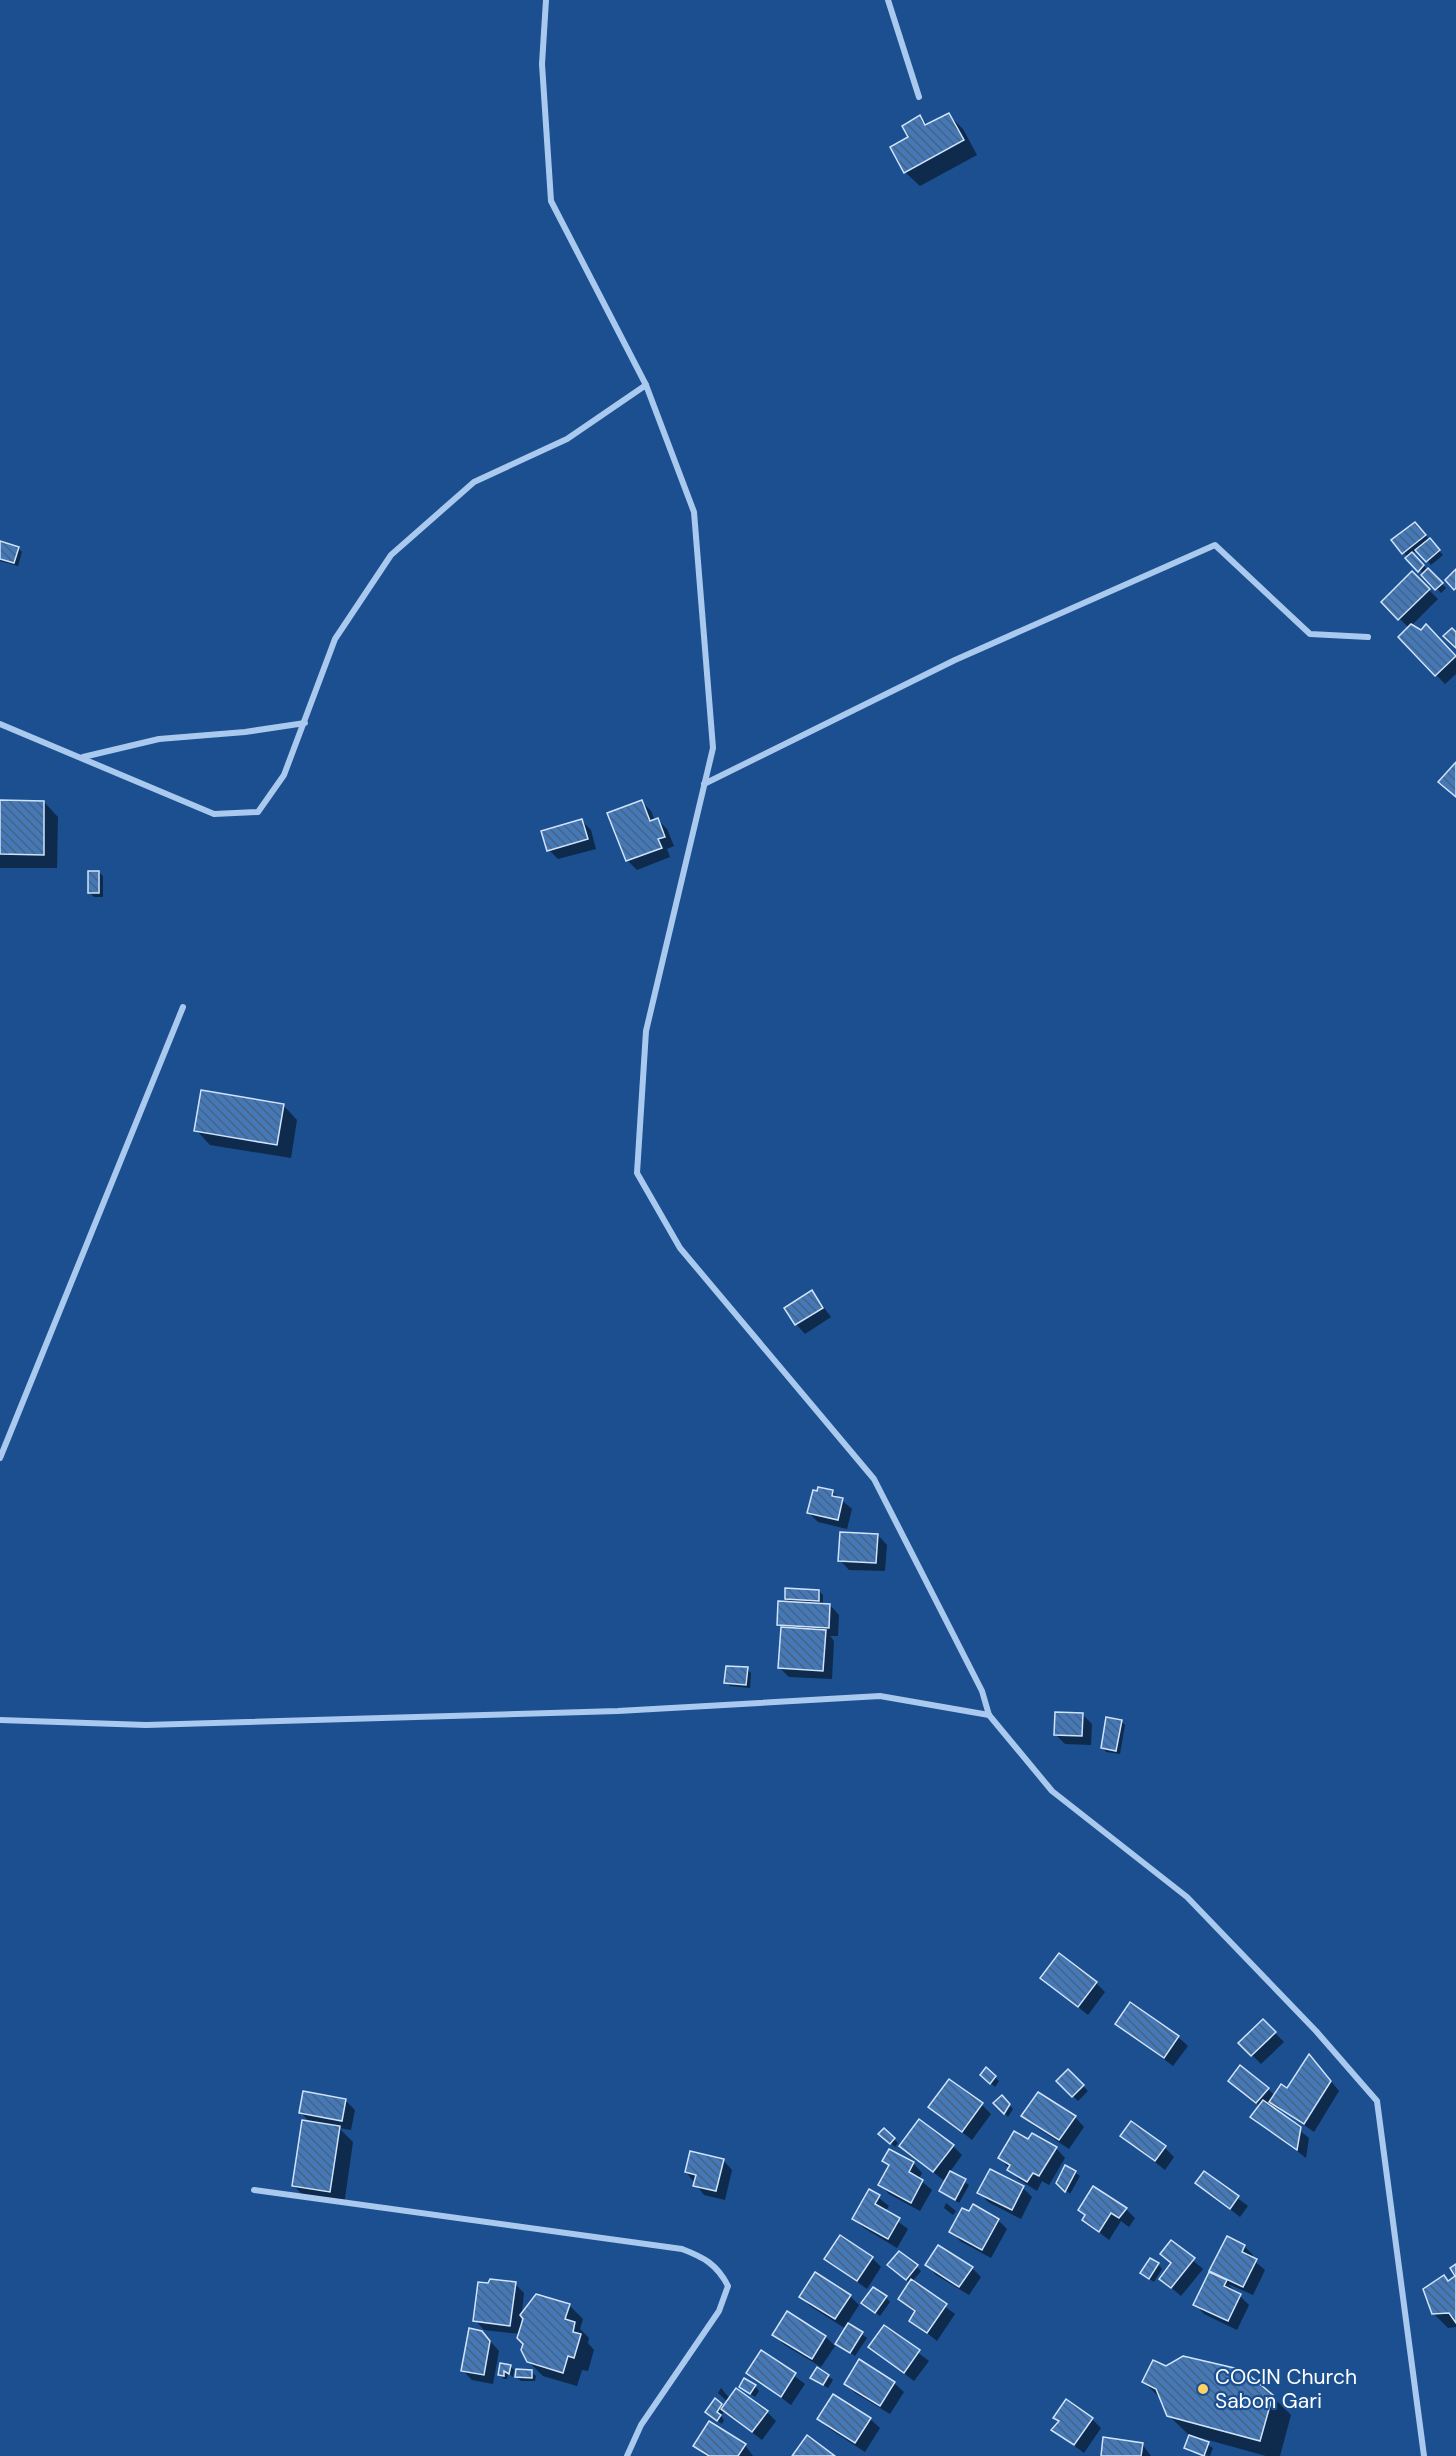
<svg xmlns="http://www.w3.org/2000/svg" width="1456" height="2456" font-family="'DM Sans',sans-serif">
  <style>
    .shadow { fill: #0007 }
    .building { fill: url(#building-back-hatch); stroke: #cfe3fa; stroke-width: 1.5 }
    .lines { fill: none; stroke-linecap: round; stroke-linejoin: round }
    .street { stroke: #a9c9ee; stroke-width: 6 }
    .poi-dot { fill: #ffd166; stroke: #1b4f8f; stroke-width: 2 }
    .labels { text-anchor: middle; stroke-width: 4.5; stroke-linejoin: round; paint-order: stroke }
    .poi-label { font-size: 21px; fill: #fff; stroke: #1b4f8f; text-anchor: start }
  </style>
  <defs>
    <pattern id="building-back-hatch" width="6" height="6" patternUnits="userSpaceOnUse" patternTransform="scale(1.5)"><rect width="6" height="6" fill="#4478b7"/><path d="M-1 5l2 2M0 0l6 6M5-1l2 2" fill="none" stroke="#486282"/></pattern>
  </defs>
  <rect width="100%" height="100%" fill="#1b4f8f"/>
  <g class="shadow">
    <polygon points="948,114 963,129 977,155 920,186 905,172 910,137 920,117 928,125"/>
    <polygon points="1419,528 1443,555 1431,565 1417,549 1412,554 1446,588 1441,593 1393,541"/>
    <polygon points="0,543 18,548 22,552 18,566 0,561"/>
    <polygon points="1412,573 1438,599 1411,626 1421,631 1426,626 1456,657 1456,674 1445,684 1400,637 1409,628 1383,602"/>
    <polygon points="0,802 44,802 58,817 57,868 0,868"/>
    <polygon points="642,802 651,811 655,821 658,820 667,829 674,846 667,849 670,857 637,870 627,860"/>
    <polygon points="582,821 591,830 596,849 558,859 549,850"/>
    <polygon points="99,872 103,876 103,897 94,897 90,893"/>
    <polygon points="283,1105 297,1120 291,1158 210,1145 196,1130"/>
    <polygon points="812,1292 831,1317 805,1334 796,1324"/>
    <polygon points="832,1492 852,1509 847,1529 818,1522 809,1513"/>
    <polygon points="878,1535 887,1545 885,1571 849,1570 840,1560"/>
    <polygon points="819,1591 823,1595 823,1605 830,1605 839,1615 838,1636 830,1636 834,1641 832,1679 789,1677 780,1668 782,1628 778,1624 791,1603 786,1599"/>
    <polygon points="747,1669 751,1673 750,1688 730,1686 726,1682"/>
    <polygon points="1082,1714 1092,1724 1091,1745 1065,1744 1055,1734"/>
    <polygon points="1121,1721 1125,1725 1120,1754 1106,1752 1102,1747"/>
    <polygon points="1042,1978 1096,1983 1105,1992 1088,2015"/>
    <polygon points="1263,2021 1284,2042 1261,2064 1240,2043"/>
    <polygon points="1117,2024 1178,2037 1188,2046 1173,2066"/>
    <polygon points="1318,2065 1339,2091 1314,2132 1273,2103 1270,2107 1309,2138 1306,2158 1252,2116 1260,2106 1230,2080 1268,2089 1275,2096 1288,2090"/>
    <polygon points="1068,2071 1088,2091 1078,2101 1058,2081"/>
    <polygon points="982,2075 995,2077 999,2081 995,2087"/>
    <polygon points="1002,2097 1013,2109 1008,2117 996,2103"/>
    <polygon points="345,2100 355,2110 351,2130 339,2128 353,2142 344,2205 308,2200 294,2186 311,2123 301,2113"/>
    <polygon points="982,2105 991,2114 972,2140 930,2107"/>
    <polygon points="1023,2116 1075,2117 1084,2127 1069,2149 1033,2125"/>
    <polygon points="884,2130 898,2143 895,2147 880,2134"/>
    <polygon points="1122,2136 1165,2148 1174,2157 1165,2170"/>
    <polygon points="1029,2141 1056,2148 1065,2158 1049,2185 1042,2181 1037,2191 1018,2179 1000,2158"/>
    <polygon points="901,2146 953,2146 962,2155 949,2173 969,2185 959,2203 941,2191 950,2174 943,2180"/>
    <polygon points="723,2160 732,2170 725,2200 704,2195 686,2172"/>
    <polygon points="884,2161 913,2163 922,2173 919,2179 932,2190 920,2211 889,2194 880,2184 890,2166"/>
    <polygon points="1066,2167 1080,2176 1070,2194 1058,2182"/>
    <polygon points="1204,2173 1248,2206 1240,2217 1197,2183"/>
    <polygon points="1023,2188 1032,2197 1021,2219 988,2202 979,2192"/>
    <polygon points="870,2191 889,2206 885,2212 908,2229 897,2248 864,2228 854,2219"/>
    <polygon points="946,2203 956,2211 953,2215 944,2208"/>
    <polygon points="1126,2209 1135,2218 1129,2227 1121,2221 1109,2240 1084,2220 1086,2216 1079,2210"/>
    <polygon points="998,2220 1007,2229 991,2258 960,2241 951,2231"/>
    <polygon points="1171,2242 1203,2269 1181,2296 1161,2279 1172,2264 1162,2254"/>
    <polygon points="1244,2246 1253,2255 1252,2259 1265,2270 1253,2295 1228,2284 1249,2305 1237,2330 1204,2314 1195,2304 1218,2277 1211,2270"/>
    <polygon points="872,2258 881,2267 867,2289 826,2259"/>
    <polygon points="1158,2264 1162,2269 1154,2282 1146,2277"/>
    <polygon points="927,2265 972,2268 981,2277 969,2295 936,2275"/>
    <polygon points="917,2267 921,2271 912,2282 955,2314 937,2341 911,2320 916,2313 899,2299 910,2283 893,2269"/>
    <polygon points="1456,2278 1456,2327 1448,2328 1433,2313"/>
    <polygon points="515,2284 524,2293 520,2330 569,2305 583,2319 580,2329 589,2338 588,2343 594,2350 588,2371 582,2370 577,2386 543,2376 528,2361 520,2334 484,2330 475,2320"/>
    <polygon points="850,2296 859,2305 847,2324 867,2338 855,2356 837,2344 846,2329 810,2306 801,2297"/>
    <polygon points="886,2297 890,2302 880,2316 868,2307"/>
    <polygon points="788,2313 826,2337 835,2346 821,2367 783,2344 774,2334"/>
    <polygon points="884,2327 929,2361 914,2381 870,2347"/>
    <polygon points="482,2332 499,2351 493,2384 472,2380 463,2371"/>
    <polygon points="762,2352 805,2384 791,2405 748,2373"/>
    <polygon points="510,2366 514,2370 513,2377 508,2373 507,2379 504,2379 499,2374"/>
    <polygon points="1166,2367 1272,2396 1291,2415 1280,2456 1266,2456 1201,2438 1201,2441 1213,2448 1210,2456 1190,2452 1186,2448 1190,2436 1168,2415 1162,2400 1144,2382"/>
    <polygon points="531,2372 536,2376 535,2381 521,2381 517,2377"/>
    <polygon points="828,2376 833,2380 828,2388 812,2378"/>
    <polygon points="894,2383 904,2392 890,2414 855,2393 846,2384"/>
    <polygon points="755,2386 759,2391 755,2397 741,2387"/>
    <polygon points="721,2388 730,2399 767,2412 776,2421 762,2440 724,2411 721,2416 724,2420 722,2424 711,2416 721,2405 724,2407 728,2402 718,2393"/>
    <polygon points="834,2396 870,2419 880,2428 865,2452 828,2428 819,2419"/>
    <polygon points="1055,2417 1092,2419 1101,2428 1084,2453 1054,2431 1060,2422"/>
    <polygon points="1142,2444 1151,2456 1102,2456"/>
    <polygon points="745,2445 753,2456 706,2456 695,2446"/>
  </g>
  <g class="building">
    <polygon points="949,113 964,140 904,173 890,147 908,137 902,126 920,115 925,125"/>
    <polygon points="1415,522 1426,535 1402,554 1391,540"/>
    <polygon points="1430,538 1440,550 1426,562 1415,550"/>
    <polygon points="0,541 19,547 14,563 0,559"/>
    <polygon points="1412,552 1424,565 1418,572 1405,558"/>
    <polygon points="1428,568 1443,583 1435,590 1421,575"/>
    <polygon points="1456,569 1456,588 1454,590 1445,580"/>
    <polygon points="1412,571 1430,589 1398,620 1381,602"/>
    <polygon points="1411,624 1421,630 1426,624 1456,656 1435,676 1398,637"/>
    <polygon points="1452,628 1456,632 1456,648 1443,636"/>
    <polygon points="1456,762 1456,797 1438,782"/>
    <polygon points="0,800 44,801 44,855 0,854"/>
    <polygon points="642,800 650,821 658,818 665,837 658,839 662,848 626,861 607,813"/>
    <polygon points="582,819 588,839 547,851 541,831"/>
    <rect x="88" y="871" width="11" height="22"/>
    <polygon points="201,1090 284,1104 277,1145 194,1131"/>
    <polygon points="812,1290 823,1308 795,1325 784,1308"/>
    <polygon points="818,1487 833,1490 832,1496 843,1498 838,1520 807,1513 813,1490 817,1491"/>
    <polygon points="840,1532 878,1534 876,1563 838,1561"/>
    <polygon points="785,1588 819,1590 819,1601 785,1599"/>
    <polygon points="778,1601 830,1604 829,1628 777,1625"/>
    <polygon points="781,1627 826,1630 823,1671 778,1668"/>
    <polygon points="726,1666 748,1667 746,1685 724,1683"/>
    <polygon points="1055,1712 1083,1713 1082,1736 1054,1735"/>
    <polygon points="1106,1717 1122,1720 1116,1751 1101,1748"/>
    <polygon points="1059,1953 1097,1982 1078,2007 1040,1978"/>
    <polygon points="1130,2002 1179,2036 1164,2058 1115,2024"/>
    <polygon points="1263,2019 1276,2032 1251,2056 1238,2043"/>
    <polygon points="1309,2054 1331,2081 1304,2124 1269,2102 1281,2084 1287,2088"/>
    <polygon points="1240,2065 1269,2088 1256,2103 1228,2081"/>
    <polygon points="986,2067 996,2076 990,2084 980,2075"/>
    <polygon points="1068,2069 1084,2085 1072,2097 1056,2081"/>
    <polygon points="949,2079 983,2103 962,2132 928,2107"/>
    <polygon points="303,2091 346,2099 342,2121 299,2113"/>
    <polygon points="1038,2092 1076,2116 1059,2140 1021,2116"/>
    <polygon points="1002,2095 1010,2104 1004,2114 993,2103"/>
    <polygon points="1263,2100 1301,2127 1297,2150 1250,2117"/>
    <polygon points="919,2119 954,2145 933,2172 899,2146"/>
    <polygon points="302,2120 340,2126 330,2192 292,2186"/>
    <polygon points="1131,2121 1166,2146 1155,2161 1120,2136"/>
    <polygon points="884,2128 895,2138 890,2144 878,2134"/>
    <polygon points="1014,2131 1028,2139 1032,2133 1057,2147 1039,2176 1033,2173 1027,2182 1007,2170 1010,2165 998,2158"/>
    <polygon points="889,2149 914,2162 909,2172 923,2180 911,2203 878,2185 889,2165 882,2161"/>
    <polygon points="690,2151 724,2159 716,2191 693,2186 696,2175 685,2172"/>
    <polygon points="1065,2165 1076,2171 1065,2192 1056,2183"/>
    <polygon points="990,2169 1024,2186 1012,2210 977,2193"/>
    <polygon points="950,2171 966,2179 955,2200 939,2191"/>
    <polygon points="1204,2171 1239,2196 1230,2209 1195,2183"/>
    <polygon points="1093,2186 1127,2208 1119,2218 1111,2213 1099,2232 1082,2220 1085,2215 1078,2210"/>
    <polygon points="869,2189 880,2195 875,2204 900,2218 888,2239 852,2219"/>
    <polygon points="973,2204 999,2219 982,2250 949,2232 962,2208 969,2211"/>
    <polygon points="840,2235 873,2257 857,2281 824,2259"/>
    <polygon points="1227,2236 1245,2245 1242,2252 1257,2259 1243,2287 1209,2271"/>
    <polygon points="1171,2240 1195,2258 1171,2288 1159,2279 1171,2263 1160,2254"/>
    <polygon points="938,2245 973,2267 959,2287 925,2265"/>
    <polygon points="899,2251 918,2265 906,2280 887,2265"/>
    <polygon points="1150,2258 1159,2263 1149,2279 1140,2273"/>
    <polygon points="1456,2264 1456,2323 1449,2313 1432,2314 1423,2289 1444,2275 1448,2281 1455,2276 1450,2268"/>
    <polygon points="815,2272 851,2295 835,2319 799,2297"/>
    <polygon points="1209,2272 1227,2280 1224,2286 1241,2294 1228,2321 1193,2305"/>
    <polygon points="490,2279 516,2282 510,2326 473,2321 478,2282 488,2283"/>
    <polygon points="911,2279 947,2304 927,2333 909,2321 915,2311 898,2299"/>
    <polygon points="873,2287 887,2296 875,2313 861,2303"/>
    <polygon points="536,2294 570,2304 565,2319 575,2322 573,2332 581,2334 574,2358 568,2356 563,2373 527,2362 521,2350 523,2344 517,2338 523,2319 520,2315"/>
    <polygon points="787,2311 826,2336 812,2359 772,2335"/>
    <polygon points="848,2323 863,2332 850,2353 835,2344"/>
    <polygon points="884,2325 920,2350 904,2373 868,2347"/>
    <polygon points="469,2328 482,2331 490,2341 484,2375 461,2371"/>
    <polygon points="761,2350 796,2373 781,2397 746,2373"/>
    <polygon points="1183,2356 1243,2370 1273,2395 1260,2441 1167,2416 1156,2389 1142,2382 1153,2360 1166,2366"/>
    <polygon points="859,2359 895,2382 880,2406 844,2384"/>
    <polygon points="500,2363 511,2365 509,2374 504,2371 504,2376 498,2375"/>
    <polygon points="817,2367 829,2375 823,2385 810,2378"/>
    <polygon points="516,2369 532,2370 532,2378 515,2377"/>
    <polygon points="744,2378 756,2385 750,2394 739,2387"/>
    <polygon points="736,2388 768,2411 752,2432 721,2409"/>
    <polygon points="833,2394 871,2418 855,2443 817,2419"/>
    <polygon points="715,2398 722,2404 717,2412 721,2415 717,2421 705,2412"/>
    <polygon points="1066,2399 1093,2418 1074,2445 1051,2430 1059,2421 1053,2418"/>
    <polygon points="709,2421 746,2444 738,2456 709,2456 693,2446"/>
    <polygon points="807,2435 835,2456 792,2456"/>
    <polygon points="1189,2435 1209,2442 1204,2456 1184,2448"/>
    <polygon points="1103,2437 1143,2443 1141,2456 1101,2456"/>
  </g>
  <g class="lines">
    <g class="street">
      <polyline points="546,0 542,64 551,201 646,385 694,512 713,748 646,1031 637,1173 680,1248 874,1479 982,1691 989,1715 1052,1791 1187,1897 1316,2031 1377,2101 1424,2456"/>
      <polyline points="888,0 919,97"/>
      <polyline points="0,724 214,814 258,812 284,775 335,639 391,555 474,482 567,439 646,385"/>
      <polyline points="83,757 159,739 245,732 305,723"/>
      <polyline points="704,784 955,660 1215,545 1310,634 1368,637"/>
      <polyline points="0,1458 183,1007"/>
      <polyline points="0,1720 146,1725 618,1711 880,1696 989,1715"/>
      <path d="M254,2190L682,2249C703,2257 717,2264 728,2286L719,2311L641,2425L627,2456"/>
    </g>
  </g>
  <circle class="poi-dot" cx="1203" cy="2389" r="6"/>
  <g class="labels">
    <g class="poi-label">
      <text x="1215" y="2384">COCIN Church<tspan x="1215" dy="24">Sabon Gari</tspan></text>
    </g>
  </g>
</svg>
